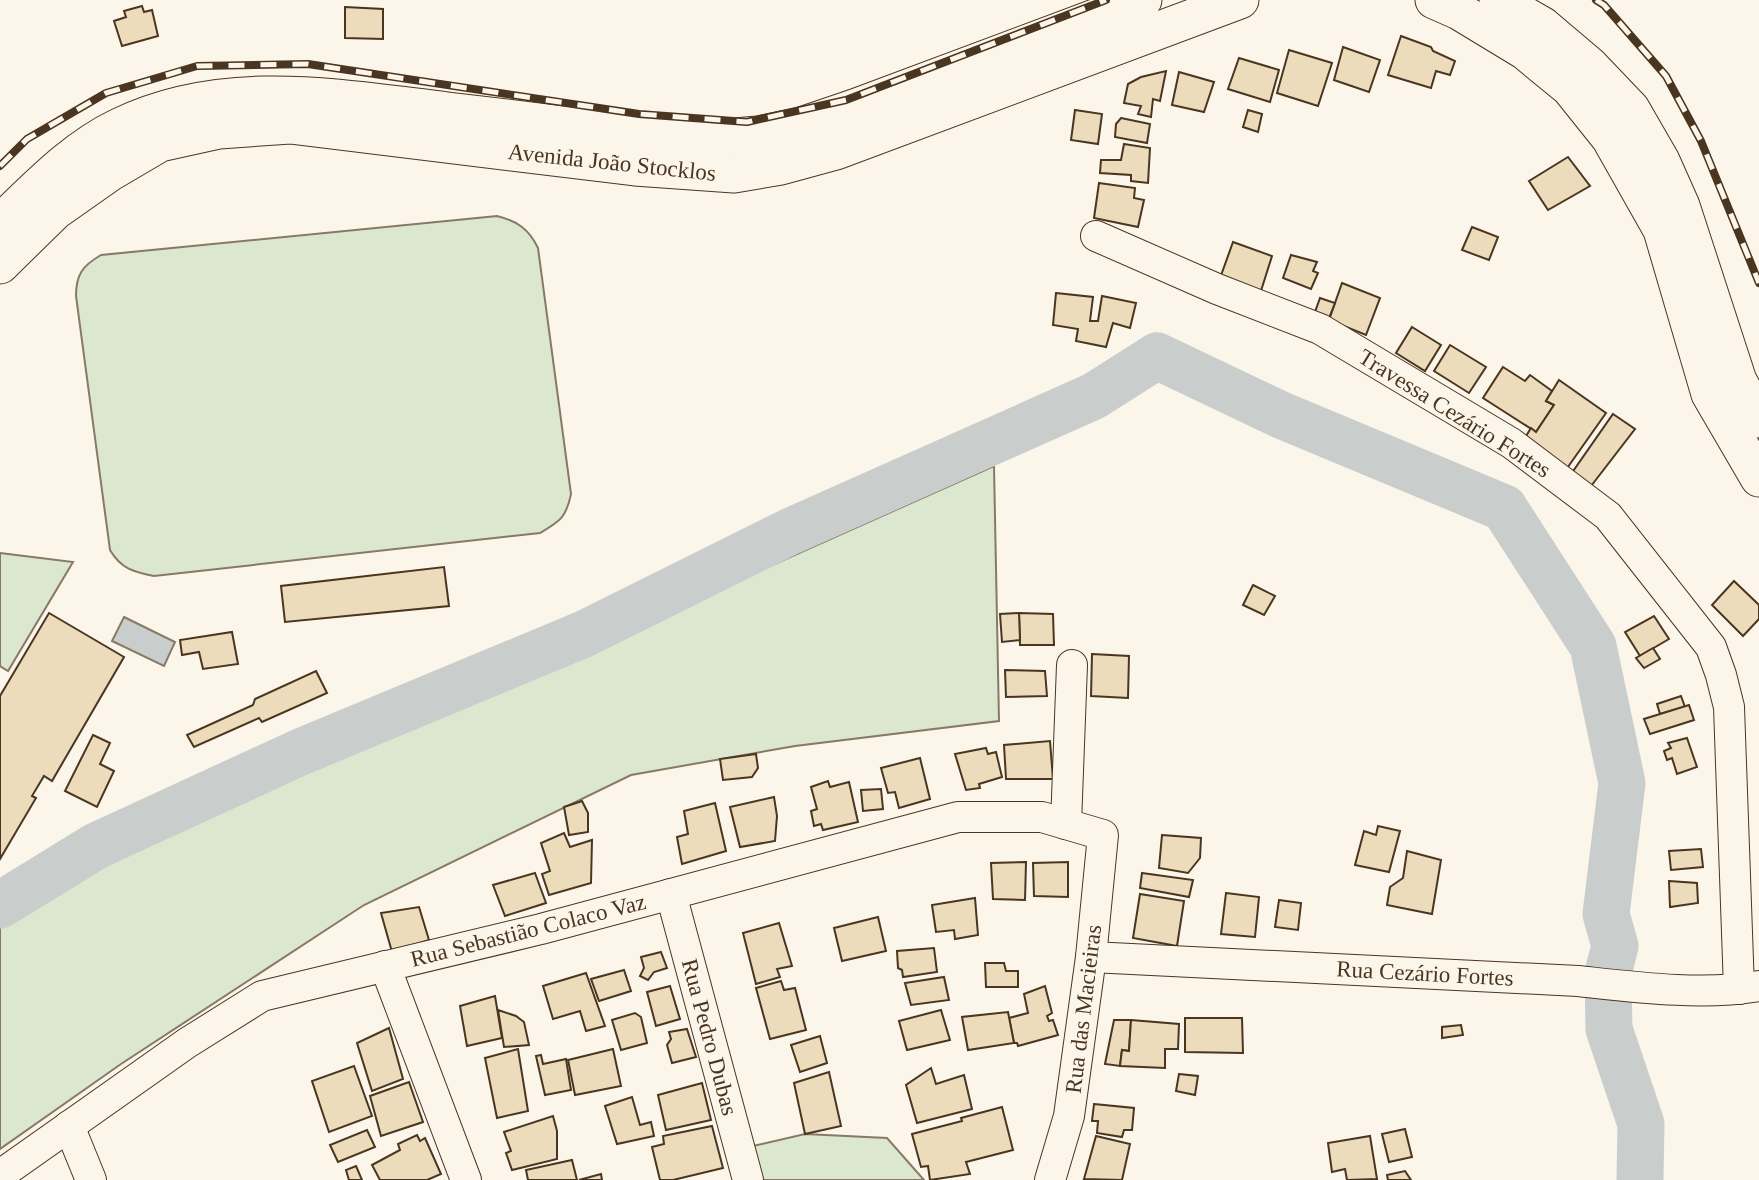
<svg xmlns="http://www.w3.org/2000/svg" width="1759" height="1180" font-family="Georgia,serif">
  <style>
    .green { fill: #dce7d0; stroke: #887966; stroke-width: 2 }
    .water { fill: #c9cecd; stroke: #887966; stroke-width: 2 }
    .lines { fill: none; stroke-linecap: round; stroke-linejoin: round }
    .river { stroke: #c9cecd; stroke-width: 47 }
    .building { fill: #ecdcbc; stroke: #4a3520; stroke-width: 2 }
    .minor-casing { stroke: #4a3520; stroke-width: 32 }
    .major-casing { stroke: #4a3520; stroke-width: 39 }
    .minor { stroke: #fbf6e9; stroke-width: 30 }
    .major { stroke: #fbf6e9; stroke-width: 37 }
    .rail-casing { stroke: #4a3520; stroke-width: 8 }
    .rail { stroke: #fbf6e9; stroke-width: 5; stroke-dasharray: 16; stroke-linecap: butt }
    .labels { text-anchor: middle; stroke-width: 5; stroke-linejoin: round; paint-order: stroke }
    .street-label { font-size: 23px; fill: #4a3520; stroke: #fbf6e9 }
  </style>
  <rect width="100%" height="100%" fill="#fbf6e9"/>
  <g class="green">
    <path d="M497,216C517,221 529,229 538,248L571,494C566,518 560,521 540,533L154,576C134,572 121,569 110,550L76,296C76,275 82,266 101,255Z"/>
    <polygon points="994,466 999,721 795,746 631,775 364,905 121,1064 0,1149 0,910"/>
    <polygon points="0,553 73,562 8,671 0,666"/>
    <polygon points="805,1134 887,1138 924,1180 759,1180 749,1147"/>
  </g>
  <polygon class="water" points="124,617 175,642 164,666 112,641"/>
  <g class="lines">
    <polyline class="river" points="0,905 96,846 298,753 584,634 789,532 1094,396 1157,356 1281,415 1504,508 1593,646 1622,783 1606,914 1615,946 1608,973 1609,1029 1641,1124 1640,1180"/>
  </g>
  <g class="building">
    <polygon points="142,6 144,12 152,10 158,36 122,46 114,21 126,17 124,11"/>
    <polygon points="345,7 383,9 383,39 345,38"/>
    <polygon points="1401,36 1431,47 1433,51 1455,61 1450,75 1436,71 1431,88 1388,75"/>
    <polygon points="1343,47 1380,60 1369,92 1334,80"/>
    <polygon points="1289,50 1332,63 1318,106 1277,93"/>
    <polygon points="1239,58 1279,70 1270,102 1228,89"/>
    <polygon points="1166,71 1160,101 1153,99 1151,117 1138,114 1141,106 1124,103 1128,84 1141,77"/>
    <polygon points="1179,72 1214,82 1204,112 1172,105"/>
    <polygon points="1075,110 1102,114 1098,144 1071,140"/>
    <polygon points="1248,110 1262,114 1258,132 1243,127"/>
    <polygon points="1121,118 1150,124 1147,143 1115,137 1116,124"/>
    <polygon points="1124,144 1150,148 1148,183 1131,181 1131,175 1100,173 1101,160 1121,160"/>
    <polygon points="1568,157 1590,186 1548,210 1529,181"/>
    <polygon points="1099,183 1135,188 1134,198 1144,200 1138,227 1094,218"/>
    <polygon points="1472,227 1498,237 1489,260 1462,250"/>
    <polygon points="1233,242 1272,256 1260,294 1219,281"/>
    <polygon points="1291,255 1317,262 1313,271 1318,273 1311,289 1283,278"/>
    <polygon points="1342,283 1380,298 1366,335 1329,320"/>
    <polygon points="1056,293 1093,297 1090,321 1098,321 1102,296 1136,303 1130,328 1113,323 1106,347 1076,341 1078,329 1053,325"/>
    <polygon points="1320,298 1335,303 1329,318 1315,312"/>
    <polygon points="1412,327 1441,345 1425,371 1396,353"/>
    <polygon points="1450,345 1486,367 1469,393 1434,371"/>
    <polygon points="1503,367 1525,381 1530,375 1552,391 1546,401 1554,405 1536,432 1483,398"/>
    <polygon points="1559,380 1606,413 1563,474 1520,446 1531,428 1536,432 1554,405 1546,401"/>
    <polygon points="1613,414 1635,429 1588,490 1569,477"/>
    <polygon points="444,567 449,606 285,622 281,586"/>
    <polygon points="1734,581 1759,605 1759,619 1743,636 1712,605"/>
    <polygon points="1253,585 1275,596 1264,615 1243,605"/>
    <polygon points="49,613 124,657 52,781 44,776 32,796 36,798 0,859 0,696"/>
    <polygon points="1019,613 1053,614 1054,645 1020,645"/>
    <polygon points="1019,613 1020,640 1002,642 1000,614"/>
    <polygon points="1654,616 1669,639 1640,656 1625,632"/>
    <polygon points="232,632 238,664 203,669 199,652 182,655 180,640"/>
    <polygon points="1653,648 1660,659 1644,668 1636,658"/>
    <polygon points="1092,654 1129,656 1128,698 1091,696"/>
    <polygon points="1005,670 1045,671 1047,696 1006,697"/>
    <polygon points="316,671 327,693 262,722 259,718 194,747 187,735 253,705 255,699"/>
    <polygon points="1681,696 1685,707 1660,714 1657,704"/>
    <polygon points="1689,705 1694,720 1650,734 1644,719"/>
    <polygon points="93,735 110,743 100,764 114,771 97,807 65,791"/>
    <polygon points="1687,738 1697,767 1677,774 1672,758 1667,760 1664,751 1671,748 1668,743"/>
    <polygon points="1050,741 1053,779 1006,779 1004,745"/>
    <polygon points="986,748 988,754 996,752 1002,777 979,784 980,788 966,790 955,754"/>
    <polygon points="756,754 758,768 752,777 723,780 720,759"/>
    <polygon points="920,758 930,799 899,808 895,792 888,793 881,768"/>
    <polygon points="828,781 830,787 849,782 858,822 823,830 821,824 814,826 811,811 817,809 811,787"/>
    <polygon points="881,789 883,809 863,811 861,790"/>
    <polygon points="774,797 777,816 775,841 740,847 730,807"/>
    <polygon points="582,801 588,813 588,832 569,835 564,807"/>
    <polygon points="715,803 726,851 682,864 677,837 688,834 684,811"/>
    <polygon points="1378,826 1400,831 1389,872 1355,865 1364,831 1376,835"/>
    <polygon points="564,833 570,847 592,840 591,883 549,895 542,874 550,871 541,843"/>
    <polygon points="1162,835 1201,838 1200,858 1188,873 1159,868"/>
    <polygon points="1701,849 1703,867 1671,870 1669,851"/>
    <polygon points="1407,851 1441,860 1432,914 1387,905 1390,887 1403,878"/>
    <polygon points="1026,862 1025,900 993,899 991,863"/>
    <polygon points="1068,862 1068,897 1034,896 1033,863"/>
    <polygon points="535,873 546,903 505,916 493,885"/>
    <polygon points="1142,873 1193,880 1189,897 1140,888"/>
    <polygon points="1669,881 1697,883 1698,903 1670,907"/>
    <polygon points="1226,893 1259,897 1255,937 1221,934"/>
    <polygon points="1140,894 1184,901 1177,946 1133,938"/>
    <polygon points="975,898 978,935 955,939 954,930 936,932 932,905"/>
    <polygon points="1279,900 1301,903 1298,930 1275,927"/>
    <polygon points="419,907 429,940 392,952 381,913"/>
    <polygon points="878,917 886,951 842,961 834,928"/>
    <polygon points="779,923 792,966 777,969 780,977 756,984 743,933"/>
    <polygon points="934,948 937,972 903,977 902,970 898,968 897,951"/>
    <polygon points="661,952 667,968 654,972 648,980 640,976 644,968 641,957"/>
    <polygon points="985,963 1004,963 1006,971 1018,971 1018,987 986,987"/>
    <polygon points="624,970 631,991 599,1001 591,979"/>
    <polygon points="586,973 605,1026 586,1031 580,1011 553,1019 543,986"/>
    <polygon points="944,977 949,1000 911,1005 905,983"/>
    <polygon points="781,981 784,990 795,988 806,1030 770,1039 756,988"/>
    <polygon points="670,986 680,1019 656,1026 647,992"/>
    <polygon points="1045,986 1052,1013 1047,1016 1049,1021 1053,1020 1058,1035 1018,1046 1017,1043 1014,1043 1009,1018 1028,1013 1024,994"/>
    <polygon points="495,996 502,1038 467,1046 460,1006"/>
    <polygon points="498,1010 516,1016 524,1022 529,1045 504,1047"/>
    <polygon points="941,1010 950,1040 907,1050 899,1021"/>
    <polygon points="1008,1012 1014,1043 968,1050 962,1017"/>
    <polygon points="635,1013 641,1017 647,1043 621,1050 612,1020"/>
    <polygon points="1185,1018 1242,1018 1243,1053 1185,1052"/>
    <polygon points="1114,1020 1131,1020 1129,1051 1122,1050 1120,1066 1105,1064"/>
    <polygon points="1131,1020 1179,1024 1178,1049 1165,1049 1165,1068 1120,1066 1122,1050 1129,1051"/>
    <polygon points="1461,1025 1463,1035 1442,1038 1442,1027"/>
    <polygon points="389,1028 403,1079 372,1091 357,1043"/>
    <polygon points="687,1029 696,1057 672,1063 667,1045 671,1039 669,1032"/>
    <polygon points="820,1036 827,1063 800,1072 791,1045"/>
    <polygon points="518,1049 528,1111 497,1118 485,1058"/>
    <polygon points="613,1049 621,1086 575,1095 568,1060"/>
    <polygon points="541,1055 543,1064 566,1059 571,1090 545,1095 536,1056"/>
    <polygon points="354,1066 372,1116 329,1132 312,1081"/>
    <polygon points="931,1068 936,1084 964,1075 972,1109 917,1123 906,1085"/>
    <polygon points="829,1072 841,1126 805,1134 794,1083"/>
    <polygon points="1179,1074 1198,1076 1195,1095 1176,1091"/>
    <polygon points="409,1082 423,1122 381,1136 370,1096"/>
    <polygon points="702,1083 711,1120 666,1130 658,1095"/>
    <polygon points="632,1097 640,1125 651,1122 654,1136 617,1144 605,1106"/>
    <polygon points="1094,1104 1134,1108 1132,1130 1124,1130 1122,1137 1097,1133 1098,1121 1092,1121"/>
    <polygon points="1002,1107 1013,1150 966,1162 970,1174 930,1180 928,1166 921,1167 912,1134 962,1121 961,1118"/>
    <polygon points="553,1116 557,1131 557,1159 512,1170 506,1153 511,1151 504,1132"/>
    <polygon points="712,1126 723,1168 673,1180 660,1180 652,1147 664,1144 663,1136"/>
    <polygon points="1405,1129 1412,1157 1389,1162 1382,1134"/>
    <polygon points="367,1130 375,1147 338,1162 330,1145"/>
    <polygon points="417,1135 420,1141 425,1138 441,1174 427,1180 380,1180 372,1165 400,1150 398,1144"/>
    <polygon points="1096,1136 1130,1144 1122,1180 1084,1179"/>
    <polygon points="1370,1136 1377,1179 1347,1180 1345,1169 1332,1172 1328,1143"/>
    <polygon points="572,1160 577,1180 528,1180 526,1170"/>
    <polygon points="356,1166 362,1180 349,1180 346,1170"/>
    <polygon points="1405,1171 1411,1180 1388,1180 1387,1175"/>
    <polygon points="601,1174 602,1180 579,1180"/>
  </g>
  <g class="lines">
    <defs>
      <g id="minor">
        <polyline points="1096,236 1217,289 1320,329 1511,443 1608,516 1711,647 1721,675 1729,707 1739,989"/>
        <polyline points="1066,824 1072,665"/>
        <polyline points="671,894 748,1180"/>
        <path d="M1091,957L1578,981C1634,987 1703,996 1759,986"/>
        <polyline points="385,966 466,1180"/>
        <polyline points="69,1126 91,1180"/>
        <polyline points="0,1175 187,1043 262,996 541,929 958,817 1042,817 1103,835 1091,957 1069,1116 1050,1180"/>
      </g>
      <g id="major">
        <polyline points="1434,0 1459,11 1525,51 1570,88 1610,138 1662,230 1710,394 1759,478"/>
        <polyline points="1498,0 1543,26 1589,65 1631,109 1661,161 1681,206 1738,381 1759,419"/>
        <path d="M0,223C37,188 73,149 119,127C224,76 338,98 448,111C520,120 592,128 664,137L712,139L758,135L801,126L854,108L1143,0"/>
        <polyline points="0,265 55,211 109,173 160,143 219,130 290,125 635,167 734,174 781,166 836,151 1240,0"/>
      </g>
    </defs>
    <use href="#minor" class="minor-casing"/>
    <use href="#major" class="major-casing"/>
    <use href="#minor" class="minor"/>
    <use href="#major" class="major"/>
    <defs>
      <g id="rail">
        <polyline points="1596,0 1604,5 1666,76 1701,141 1759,283"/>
        <polyline points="0,166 27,139 106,93 197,66 308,64 639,114 747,122 846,100 1106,0"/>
      </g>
    </defs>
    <use href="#rail" class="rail-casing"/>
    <use href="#rail" class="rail"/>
  </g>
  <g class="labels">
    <g class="street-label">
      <text transform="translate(612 162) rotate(6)" y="8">Avenida João Stocklos</text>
      <text transform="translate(1455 413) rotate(32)" y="8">Travessa Cezário Fortes</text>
      <text transform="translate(528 930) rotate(-14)" y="8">Rua Sebastião Colaco Vaz</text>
      <text transform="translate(1425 973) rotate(3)" y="8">Rua Cezário Fortes</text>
      <text transform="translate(1083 1009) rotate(-83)" y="8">Rua das Macieiras</text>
      <text transform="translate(710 1037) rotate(75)" y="8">Rua Pedro Dubas</text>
    </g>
  </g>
</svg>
